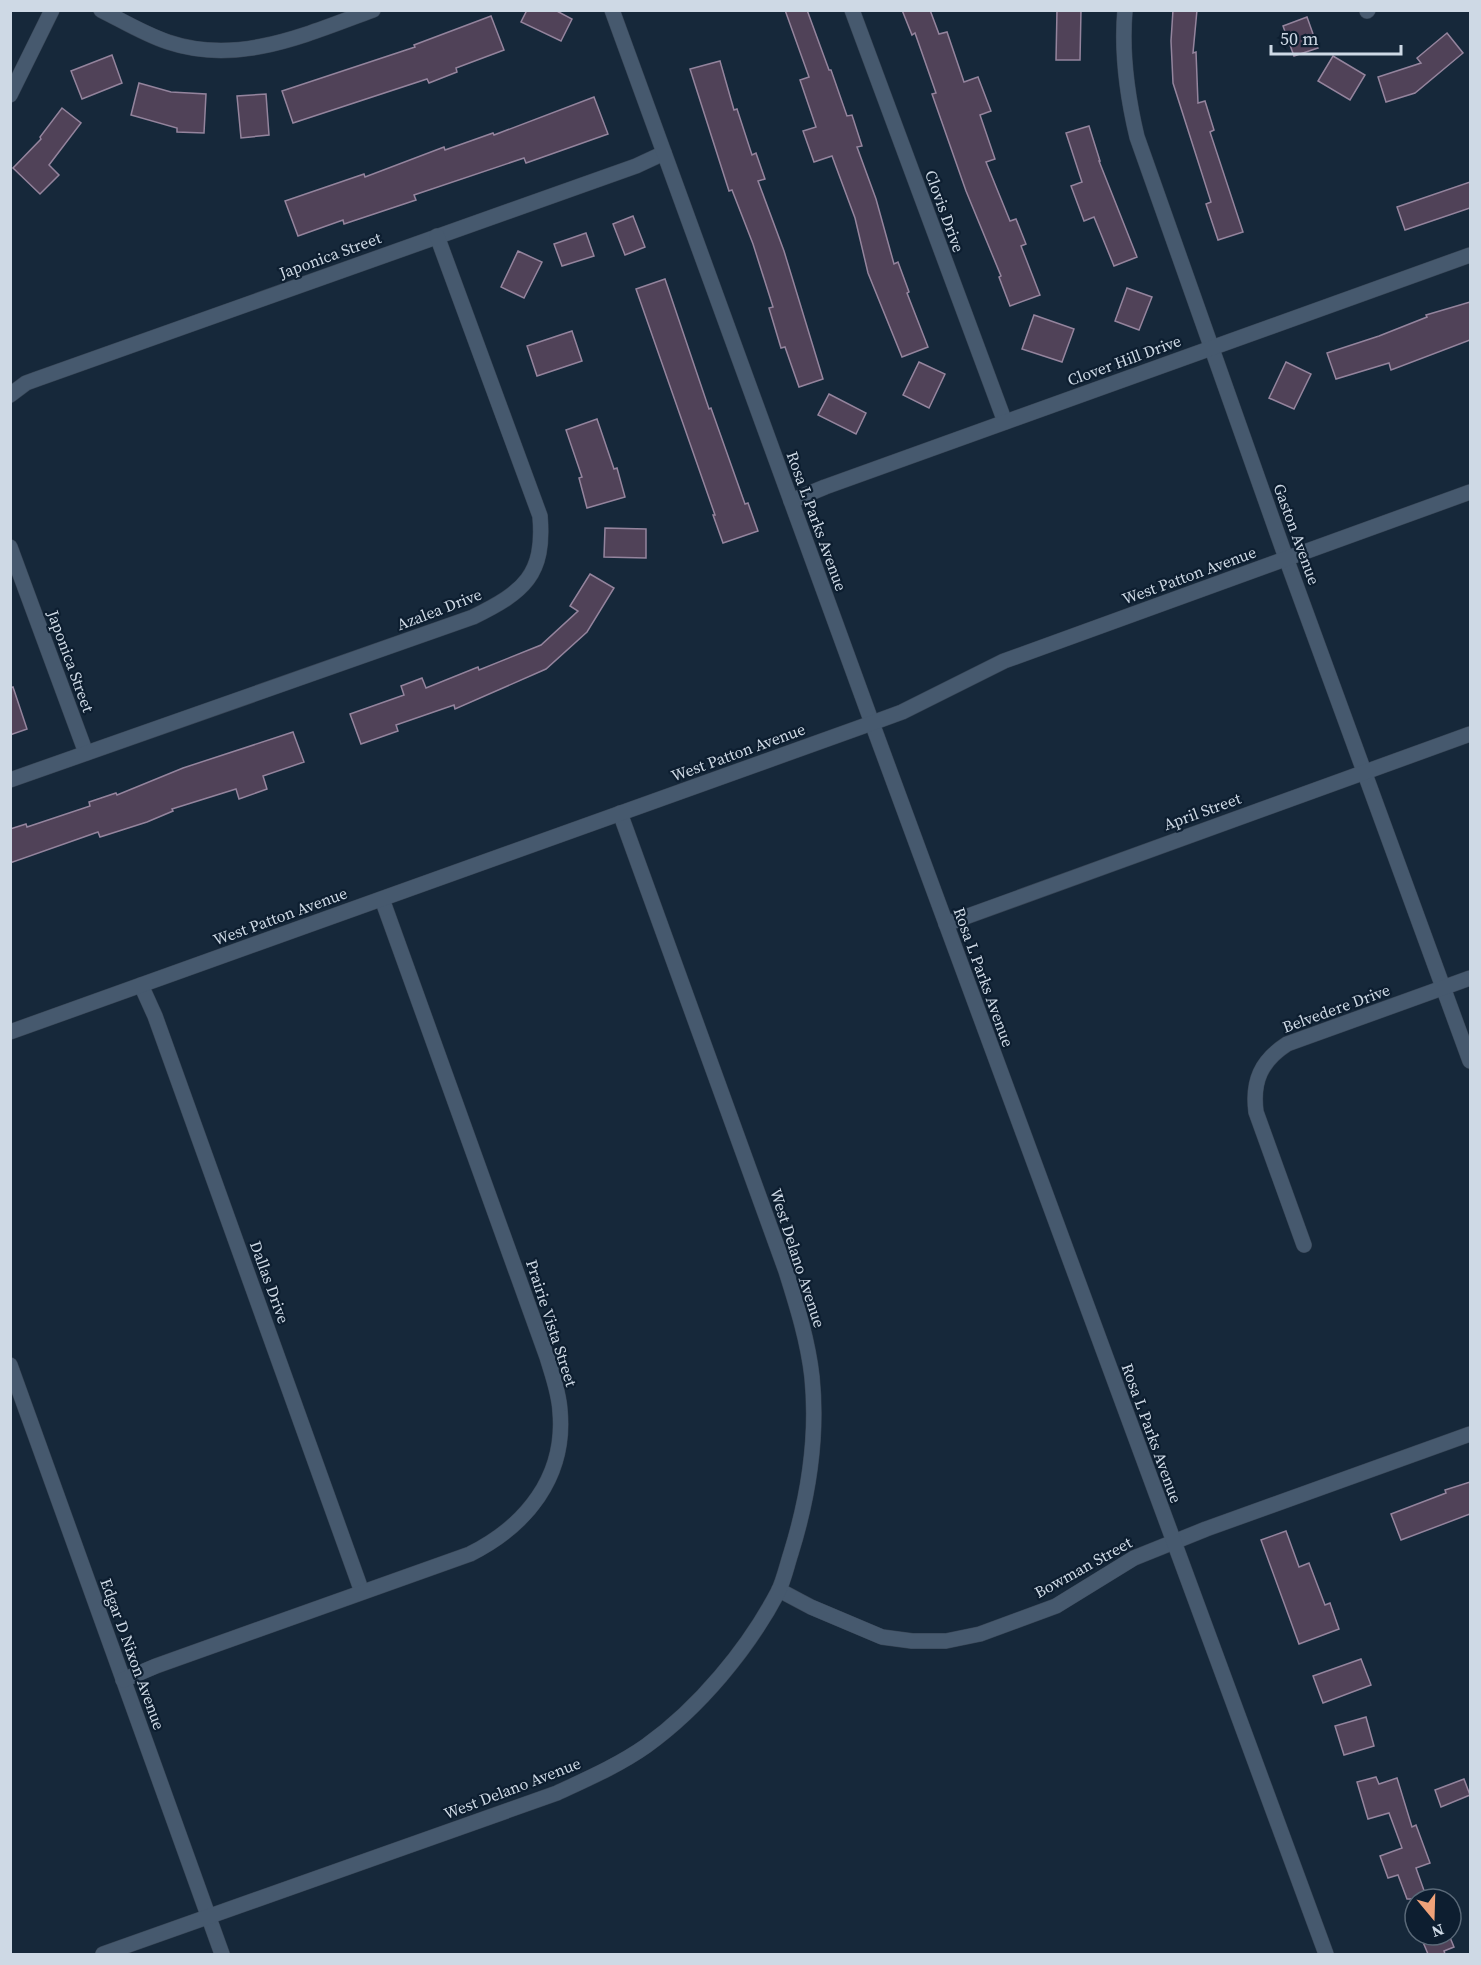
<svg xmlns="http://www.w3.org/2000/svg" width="1481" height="1965" font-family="'Source Serif 4',serif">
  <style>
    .building { fill: #504258; stroke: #94849d; stroke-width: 1.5 }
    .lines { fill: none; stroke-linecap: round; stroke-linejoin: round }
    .minor-casing { stroke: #374454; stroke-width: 16 }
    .tertiary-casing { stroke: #374454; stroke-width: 16 }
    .minor { stroke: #46596e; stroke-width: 15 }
    .tertiary { stroke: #46596e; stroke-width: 15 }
    .labels { text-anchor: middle; stroke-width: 4.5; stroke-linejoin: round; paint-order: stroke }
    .street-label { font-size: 16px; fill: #ced9e5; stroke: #0d1e30 }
  </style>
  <rect width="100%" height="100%" fill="#16283a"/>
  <g class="building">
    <polygon points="527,10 555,10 572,19 561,41 521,22"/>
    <polygon points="785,10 807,10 829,70 831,70 847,116 852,115 862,146 857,147 876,199 894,264 898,262 909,292 907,293 928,347 902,357 868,273 855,218 832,156 814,162 803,131 816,127 800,80 809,77"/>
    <polygon points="902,10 930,10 939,34 947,32 964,82 978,77 991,111 980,115 995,159 986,162 1010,221 1016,219 1026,244 1021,246 1040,295 1010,306 999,277 1001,276 966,191 932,94 936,93 915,33 912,35"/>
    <polygon points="1057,10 1081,10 1080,60 1056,60"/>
    <polygon points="1173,10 1197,10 1193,53 1196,52 1198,103 1205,101 1214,130 1210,132 1243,232 1218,240 1206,204 1211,202 1173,83 1171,41"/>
    <polygon points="491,16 504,50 456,68 457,72 429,83 427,79 293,123 282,91 415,47 414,45"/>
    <polygon points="1307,17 1318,48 1294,56 1283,26"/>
    <polygon points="1447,33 1463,53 1415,93 1386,102 1378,77 1421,63 1417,58"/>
    <polygon points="112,55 122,83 82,99 71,71"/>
    <polygon points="1333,56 1365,75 1350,100 1318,81"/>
    <polygon points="720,61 734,110 737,109 752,155 756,153 765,179 758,181 784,251 823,379 799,387 785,347 781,348 769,308 773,307 753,244 732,190 729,191 690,69"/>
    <polygon points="139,83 171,92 206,94 204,133 177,132 177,128 131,115"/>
    <polygon points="266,94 269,135 241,138 237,96"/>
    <polygon points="594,97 608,134 526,163 524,158 414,195 416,200 344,224 343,220 298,236 285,201 364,174 365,177 444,147 445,150 493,133 494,135"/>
    <polygon points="62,108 81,123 49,165 59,175 40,194 13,168 41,139 40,137"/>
    <polygon points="1089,126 1100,161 1099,161 1137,257 1114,266 1094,217 1084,221 1071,186 1082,182 1066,133"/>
    <polygon points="1470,182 1470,208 1405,230 1397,207"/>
    <polygon points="633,216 645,247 625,255 613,224"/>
    <polygon points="586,233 594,256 562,266 554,244"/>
    <polygon points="518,251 542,262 524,298 501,287"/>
    <polygon points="665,279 709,409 711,408 745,504 748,503 758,531 723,543 713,515 715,515 636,289"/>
    <polygon points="1127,288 1152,297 1139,330 1115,321"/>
    <polygon points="1470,302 1470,340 1391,370 1389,363 1336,379 1327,353 1379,336 1427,317 1426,315"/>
    <polygon points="1034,315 1074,329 1062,362 1022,349"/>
    <polygon points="572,331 582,361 537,376 527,346"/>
    <polygon points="919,362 945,374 929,408 903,395"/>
    <polygon points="1286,362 1311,374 1294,409 1269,398"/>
    <polygon points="829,394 866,413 856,434 818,415"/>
    <polygon points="597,419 614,469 617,468 625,497 587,508 579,478 582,477 566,430"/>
    <polygon points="605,528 646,529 646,558 604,557"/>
    <polygon points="590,574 614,588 587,632 546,669 455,709 454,705 396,725 398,731 361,744 350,714 404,695 401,686 422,678 426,688 478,667 479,670 541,645 578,611 570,606"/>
    <polygon points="13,687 27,729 10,735 10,688"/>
    <polygon points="293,732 304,762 263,776 267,789 239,799 236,789 172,809 173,811 147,822 100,837 98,832 10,863 10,829 26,824 27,827 90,806 89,802 116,793 117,795 183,768"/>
    <polygon points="1470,1482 1470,1514 1401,1540 1391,1514 1446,1493 1445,1490"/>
    <polygon points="1286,1531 1299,1567 1309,1563 1325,1605 1330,1603 1339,1629 1299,1644 1261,1540"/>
    <polygon points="1361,1659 1371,1685 1323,1703 1313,1676"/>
    <polygon points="1366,1717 1374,1746 1344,1755 1335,1726"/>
    <polygon points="1376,1777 1379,1784 1397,1778 1412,1827 1416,1825 1430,1863 1416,1868 1427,1899 1407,1899 1398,1875 1388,1878 1380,1856 1402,1848 1389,1813 1368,1819 1357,1782"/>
    <polygon points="1464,1779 1470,1795 1441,1807 1435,1790"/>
    <polygon points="1420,1935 1449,1935 1454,1947 1444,1951 1445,1954 1428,1954"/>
  </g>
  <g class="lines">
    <defs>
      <g id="minor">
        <path d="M101,10C123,21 144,34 168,42C239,66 307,34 373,10"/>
        <polyline points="852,10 1005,422"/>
        <path d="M1125,10C1121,54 1127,95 1137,137L1286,558L1470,1061"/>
        <polyline points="1367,11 1368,10"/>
        <polyline points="10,95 52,10"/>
        <polyline points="10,395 26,383 37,379 636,166 664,153"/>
        <polyline points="791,501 825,487 1470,255"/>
        <polyline points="10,547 86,753"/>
        <path d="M10,780L473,617C524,592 545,575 540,516L437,236"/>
        <polyline points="946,924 1470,734"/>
        <polyline points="141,985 155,1016 362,1592"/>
        <path d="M1304,1245L1256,1112C1252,1081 1261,1061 1287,1044L1470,978"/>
        <polyline points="10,1365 222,1954"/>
        <polyline points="779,1590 811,1607 882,1637 912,1641 946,1641 980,1634 1056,1606 1134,1558 1206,1529 1470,1434"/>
        <path d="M123,1680L156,1666L470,1554C526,1526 566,1477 560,1411C559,1392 552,1374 547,1357L382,899"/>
        <path d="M103,1954L557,1793C587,1779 619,1765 646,1746C699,1708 748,1649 778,1592C784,1580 787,1565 791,1553C809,1495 818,1437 812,1377C808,1341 797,1306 786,1271L620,813"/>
      </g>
      <g id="tertiary">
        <polyline points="612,10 872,723 1326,1954"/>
        <polyline points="10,1032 872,723 902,712 1004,661 1470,492"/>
      </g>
    </defs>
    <use href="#minor" class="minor-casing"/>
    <use href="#tertiary" class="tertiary-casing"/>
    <use href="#minor" class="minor"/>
    <use href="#tertiary" class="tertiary"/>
  </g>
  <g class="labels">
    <g class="street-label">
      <text transform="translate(945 211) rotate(70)" y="6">Clovis Drive</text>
      <text transform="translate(330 255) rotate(-20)" y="6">Japonica Street</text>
      <text transform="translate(1124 360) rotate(-20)" y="6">Clover Hill Drive</text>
      <text transform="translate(817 521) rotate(70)" y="6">Rosa L Parks Avenue</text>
      <text transform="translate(1297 534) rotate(70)" y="6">Gaston Avenue</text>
      <text transform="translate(1189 575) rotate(-20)" y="6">West Patton Avenue</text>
      <text transform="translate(439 609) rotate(-21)" y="6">Azalea Drive</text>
      <text transform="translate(71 661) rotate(70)" y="6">Japonica Street</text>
      <text transform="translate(738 752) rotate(-20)" y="6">West Patton Avenue</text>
      <text transform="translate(1202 811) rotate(-20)" y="6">April Street</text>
      <text transform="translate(280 916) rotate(-20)" y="6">West Patton Avenue</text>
      <text transform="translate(984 977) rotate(70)" y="6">Rosa L Parks Avenue</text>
      <text transform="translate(1336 1008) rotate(-20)" y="6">Belvedere Drive</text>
      <text transform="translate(798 1258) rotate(72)" y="6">West Delano Avenue</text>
      <text transform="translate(270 1282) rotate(70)" y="6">Dallas Drive</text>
      <text transform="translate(552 1323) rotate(72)" y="6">Prairie Vista Street</text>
      <text transform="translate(1152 1433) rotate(70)" y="6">Rosa L Parks Avenue</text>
      <text transform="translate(1083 1567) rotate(-29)" y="6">Bowman Street</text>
      <text transform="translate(133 1654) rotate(70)" y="6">Edgar D Nixon Avenue</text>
      <text transform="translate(512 1788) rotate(-21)" y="6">West Delano Avenue</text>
    </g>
  </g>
  <rect width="1481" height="1965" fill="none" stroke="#ced9e5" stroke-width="24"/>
  <g transform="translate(1433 1917) rotate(161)"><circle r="28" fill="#0d1e30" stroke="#5a6978" stroke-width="1.5"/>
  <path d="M0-4.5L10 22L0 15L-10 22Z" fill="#f0a279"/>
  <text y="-9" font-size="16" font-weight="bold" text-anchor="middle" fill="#ced9e5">N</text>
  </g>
  <path d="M1271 45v9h130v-9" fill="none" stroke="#ced9e5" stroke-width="3"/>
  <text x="1280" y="45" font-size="18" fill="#ced9e5" stroke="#0d1e30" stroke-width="4.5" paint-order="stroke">50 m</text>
</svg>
